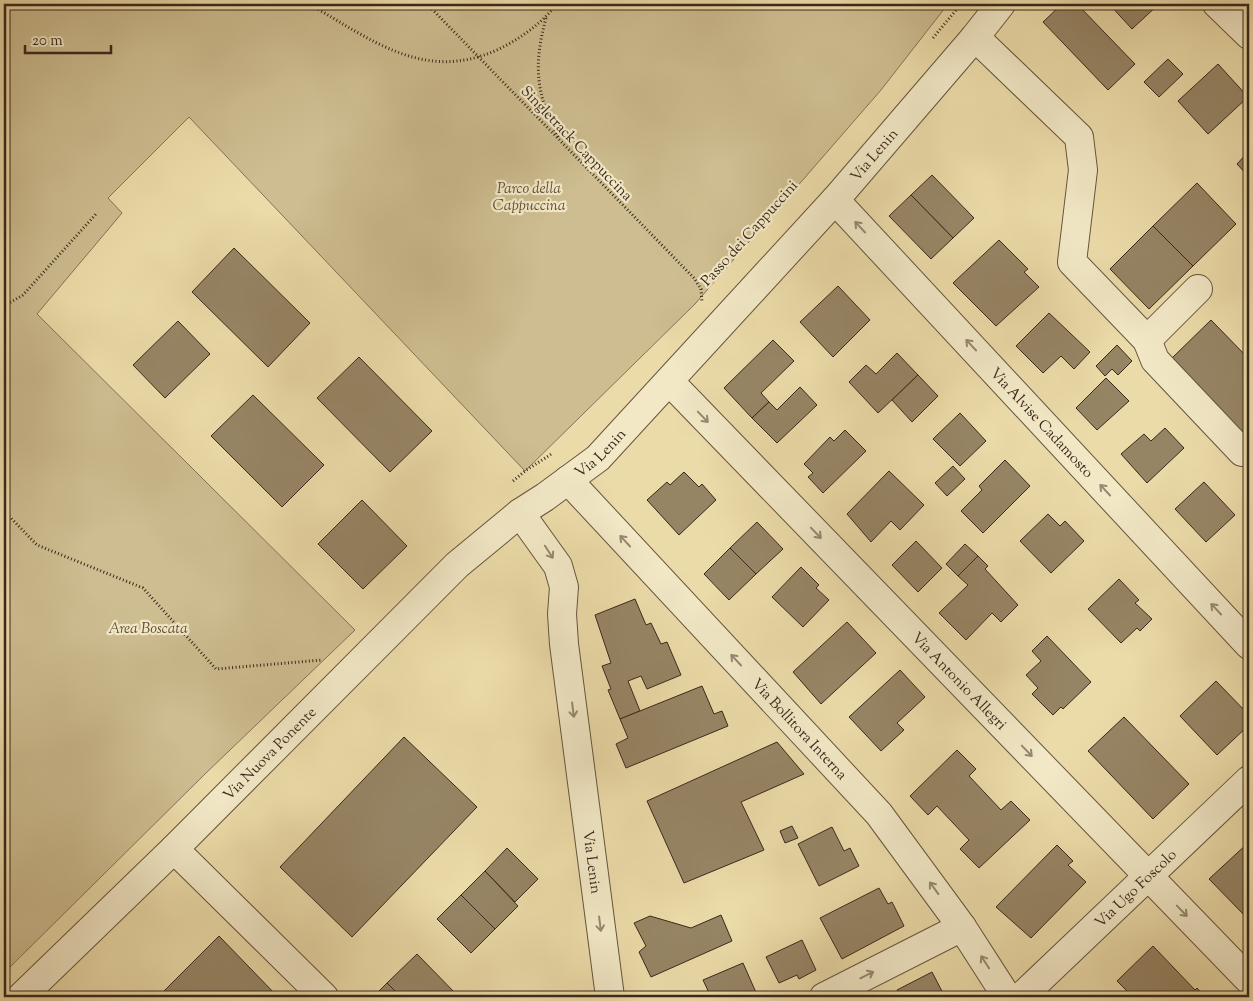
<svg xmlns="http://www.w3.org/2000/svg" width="1253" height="1001" font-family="'Sorts Mill Goudy',serif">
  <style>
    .green { fill: #cdbd90; stroke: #847256 }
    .building { fill: #968565; stroke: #3a281c }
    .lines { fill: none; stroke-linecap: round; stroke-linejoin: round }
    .minor-casing { stroke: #66553f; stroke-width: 30 }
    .path { stroke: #3a281c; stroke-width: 3; stroke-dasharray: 1 2.5; stroke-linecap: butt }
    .minor { stroke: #f2e8c6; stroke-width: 28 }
    .oneway { stroke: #968871 }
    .labels { text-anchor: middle; stroke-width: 4.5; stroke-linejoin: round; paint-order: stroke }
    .street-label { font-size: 15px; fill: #3a281c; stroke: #f2e8c6 }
    .park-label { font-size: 15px; font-style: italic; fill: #5f4d39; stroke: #f2e8c6 }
  </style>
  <rect width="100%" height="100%" fill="#ebdba8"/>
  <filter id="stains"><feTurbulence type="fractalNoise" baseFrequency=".004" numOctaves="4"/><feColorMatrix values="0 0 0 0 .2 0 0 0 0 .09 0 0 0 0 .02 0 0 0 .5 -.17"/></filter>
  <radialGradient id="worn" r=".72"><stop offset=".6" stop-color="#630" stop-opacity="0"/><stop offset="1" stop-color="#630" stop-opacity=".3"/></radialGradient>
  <polygon class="green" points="4,4 948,4 881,90 695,304 525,471 189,117 108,198 122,213 37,314 355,630 205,774 4,973"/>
  <g class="building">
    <polygon points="1062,4 1077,4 1135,64 1108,90 1043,22"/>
    <polygon points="1109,4 1159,4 1132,29"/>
    <polygon points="1168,59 1183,74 1159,97 1144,82"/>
    <polygon points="1218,64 1248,97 1208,134 1178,101"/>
    <polygon points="1249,151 1249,177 1237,164"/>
    <polygon points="932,175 974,218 953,238 911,195"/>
    <polygon points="1197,183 1236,224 1193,266 1153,226"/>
    <polygon points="911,195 953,238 931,259 889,216"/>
    <polygon points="1153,226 1193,266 1149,309 1110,269"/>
    <polygon points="999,240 1028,269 1024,272 1039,287 996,326 953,283"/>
    <polygon points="234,248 310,323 268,367 192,292"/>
    <polygon points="838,286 870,320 833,357 800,322"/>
    <polygon points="1049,313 1090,352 1074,369 1061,356 1043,373 1016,346"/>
    <polygon points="1211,320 1249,359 1249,431 1244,436 1170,360"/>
    <polygon points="178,321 210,354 165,398 133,365"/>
    <polygon points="773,340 794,361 761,393 769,402 752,418 724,388"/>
    <polygon points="1117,345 1132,361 1118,375 1112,369 1105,376 1096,366"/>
    <polygon points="897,353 918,375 878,413 849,382 866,365 876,374"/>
    <polygon points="359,357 432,431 390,472 317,398"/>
    <polygon points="918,375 938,396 912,422 892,400"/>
    <polygon points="1106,378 1129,401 1097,430 1076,408"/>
    <polygon points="800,387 817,405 777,443 752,418 769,402 777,410"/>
    <polygon points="253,395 324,465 282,507 211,436"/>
    <polygon points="960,413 986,441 960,466 933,439"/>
    <polygon points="1165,428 1184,448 1147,483 1121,454 1144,434 1151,441"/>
    <polygon points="845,430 866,451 823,493 808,477 813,473 804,464 830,437 834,441"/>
    <polygon points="1005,460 1030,486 983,533 961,511 982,490 979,486"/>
    <polygon points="953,466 965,479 947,496 935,483"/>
    <polygon points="889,471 924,505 900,530 891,521 871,542 847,514"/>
    <polygon points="684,472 699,487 702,484 716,500 679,535 647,500 667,482 670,485"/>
    <polygon points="1204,482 1235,515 1206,542 1175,509"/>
    <polygon points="362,500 407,546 363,589 318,544"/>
    <polygon points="1048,514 1060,526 1065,521 1084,541 1051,573 1020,541"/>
    <polygon points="757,522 783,549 756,574 730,548"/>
    <polygon points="916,541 942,568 918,592 892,565"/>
    <polygon points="965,544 978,556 958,576 946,564"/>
    <polygon points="730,548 756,574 729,600 704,574"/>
    <polygon points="978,556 988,566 985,569 1018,605 1001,622 992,613 966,640 939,613 968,585 958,576"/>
    <polygon points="801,567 819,585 816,588 829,600 803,627 772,597"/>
    <polygon points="1119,579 1139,600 1135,603 1152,619 1140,631 1137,628 1121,643 1088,609"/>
    <polygon points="635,599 646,625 651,623 661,644 667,642 681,675 647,689 641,676 628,681 640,711 620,719 608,690 611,689 602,666 611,663 595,615"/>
    <polygon points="847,622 876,653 821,704 793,672"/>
    <polygon points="1047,636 1091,682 1063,709 1061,707 1053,715 1032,694 1038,688 1026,675 1041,661 1032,651"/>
    <polygon points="900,670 925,697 897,723 904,730 881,751 849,717"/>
    <polygon points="1216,681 1249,715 1249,725 1217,755 1180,716"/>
    <polygon points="702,686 714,714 722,711 728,726 626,768 616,744 628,738 620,719"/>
    <polygon points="1124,717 1189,784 1153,819 1088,751"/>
    <polygon points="404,737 477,807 352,937 280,867"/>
    <polygon points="777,742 804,774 741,802 764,850 684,883 647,801"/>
    <polygon points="957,750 976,769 969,776 1001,810 1011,801 1030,820 979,868 960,849 969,840 937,806 928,815 910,796"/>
    <polygon points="792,826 798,838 785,843 780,831"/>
    <polygon points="832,827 844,851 850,848 859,866 819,886 798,844"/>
    <polygon points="1249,842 1249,913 1246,917 1209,879"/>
    <polygon points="1057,845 1073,861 1068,865 1086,882 1031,938 996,907"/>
    <polygon points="507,848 538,879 515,902 485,871"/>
    <polygon points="485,871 518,906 495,929 461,895"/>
    <polygon points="879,888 888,904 892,902 904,926 842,959 820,918"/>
    <polygon points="461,895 495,929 471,953 437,919"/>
    <polygon points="721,915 732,941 651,977 639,952 646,946 634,923 650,916 691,928"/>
    <polygon points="219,936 278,997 158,997"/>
    <polygon points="802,940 816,970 799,979 797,975 779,983 766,957"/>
    <polygon points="1153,946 1195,990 1197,988 1205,997 1133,997 1117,981"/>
    <polygon points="417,954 459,997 401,997 387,983"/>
    <polygon points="743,963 758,997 711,997 703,980"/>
    <polygon points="932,972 945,997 901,997 897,990"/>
    <polygon points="387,983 401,997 379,997 376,994"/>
  </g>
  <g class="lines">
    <defs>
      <g id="minor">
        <polyline points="1217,4 1249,35"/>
        <polyline points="975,37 1079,137 1083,170 1072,262 1147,340 1198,289"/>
        <path id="s1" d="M835,200L1249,645"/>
        <polyline points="1147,340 1155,360 1242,452"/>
        <path id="s2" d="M670,382L1249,980"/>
        <path id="s3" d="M568,480L879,814L962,927L1007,997"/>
        <path id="s4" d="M520,513L558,566L564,587L562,614L564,644L610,997"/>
        <polyline points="174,849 324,997"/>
        <path id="s5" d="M21,997L174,849L457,565L520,513L545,497L598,458L835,200L975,37L1001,4"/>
        <polyline points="824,997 962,927"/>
        <path id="s6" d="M1021,997L1249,780"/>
      </g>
    </defs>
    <use href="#minor" class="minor-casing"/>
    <g class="path">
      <path d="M309,4C371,39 423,83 497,50C520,39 541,24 557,4"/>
      <polyline points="427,4 694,278 701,289 702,302"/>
      <path d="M546,18C533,66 536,95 559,139"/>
      <polyline points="933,38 961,4"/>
      <polyline points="4,306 23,295 96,214"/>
      <polyline points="513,481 525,471 553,453"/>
      <polyline points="4,511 37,545 143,588 216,669 322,660"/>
    </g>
    <use href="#minor" class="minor"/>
  </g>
  <defs><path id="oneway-shaft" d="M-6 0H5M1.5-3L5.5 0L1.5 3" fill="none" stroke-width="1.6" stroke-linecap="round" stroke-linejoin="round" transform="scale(1.25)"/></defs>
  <g class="oneway">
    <use href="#oneway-shaft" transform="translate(860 227) rotate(-133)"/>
    <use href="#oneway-shaft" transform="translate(971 345) rotate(-133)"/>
    <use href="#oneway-shaft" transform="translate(703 417) rotate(46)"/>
    <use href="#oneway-shaft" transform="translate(1105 490) rotate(-133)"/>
    <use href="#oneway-shaft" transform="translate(816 533) rotate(46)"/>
    <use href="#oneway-shaft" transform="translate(625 541) rotate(-133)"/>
    <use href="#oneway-shaft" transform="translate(549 552) rotate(57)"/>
    <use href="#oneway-shaft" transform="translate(1216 609) rotate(-133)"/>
    <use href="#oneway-shaft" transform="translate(736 660) rotate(-133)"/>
    <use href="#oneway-shaft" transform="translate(573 710) rotate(83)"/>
    <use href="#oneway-shaft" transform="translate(1027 751) rotate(46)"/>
    <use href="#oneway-shaft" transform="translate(934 888) rotate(-126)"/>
    <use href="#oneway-shaft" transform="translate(1182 911) rotate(46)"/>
    <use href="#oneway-shaft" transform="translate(600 924) rotate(83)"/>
    <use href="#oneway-shaft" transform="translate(985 962) rotate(-123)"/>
    <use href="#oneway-shaft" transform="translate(867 975) rotate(-27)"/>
  </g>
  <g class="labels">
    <g class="street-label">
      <text transform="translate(577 143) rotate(46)" y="5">Singletrack Cappuccina</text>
      <text dy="5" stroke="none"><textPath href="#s5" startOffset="1201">Via Lenin</textPath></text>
      <text transform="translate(749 233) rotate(-48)" y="5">Passo dei Cappuccini</text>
      <text dy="5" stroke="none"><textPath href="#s1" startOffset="304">Via Alvise Cadamosto</textPath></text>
      <text dy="5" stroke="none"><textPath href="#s5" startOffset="796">Via Lenin</textPath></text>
      <text dy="5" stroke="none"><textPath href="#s2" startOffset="416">Via Antonio Allegri</textPath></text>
      <text dy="5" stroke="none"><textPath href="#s3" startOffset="340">Via Bollitora Interna</textPath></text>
      <text dy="5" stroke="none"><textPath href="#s5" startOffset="348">Via Nuova Ponente</textPath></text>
      <text dy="5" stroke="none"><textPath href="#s4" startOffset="364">Via Lenin</textPath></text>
      <text dy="5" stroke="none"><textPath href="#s6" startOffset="158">Via Ugo Foscolo</textPath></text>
    </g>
    <g class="park-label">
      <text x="529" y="193">Parco della<tspan x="529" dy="17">Cappuccina</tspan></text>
      <text x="148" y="633">Area Boscata</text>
    </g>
  </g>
  <rect width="1253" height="1001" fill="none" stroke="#ebdba8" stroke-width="20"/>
  <rect x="5" y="5" width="1243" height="991" fill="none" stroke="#3a281c" stroke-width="2.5"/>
  <rect x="10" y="10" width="1233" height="981" fill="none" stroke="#3a281c"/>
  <path d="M25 45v8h86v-8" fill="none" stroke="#3a281c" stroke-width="2.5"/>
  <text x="32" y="45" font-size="15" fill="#3a281c" stroke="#f2e8c6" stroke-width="4" paint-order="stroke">20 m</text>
  <rect width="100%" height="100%" filter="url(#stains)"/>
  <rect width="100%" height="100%" fill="url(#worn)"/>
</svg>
